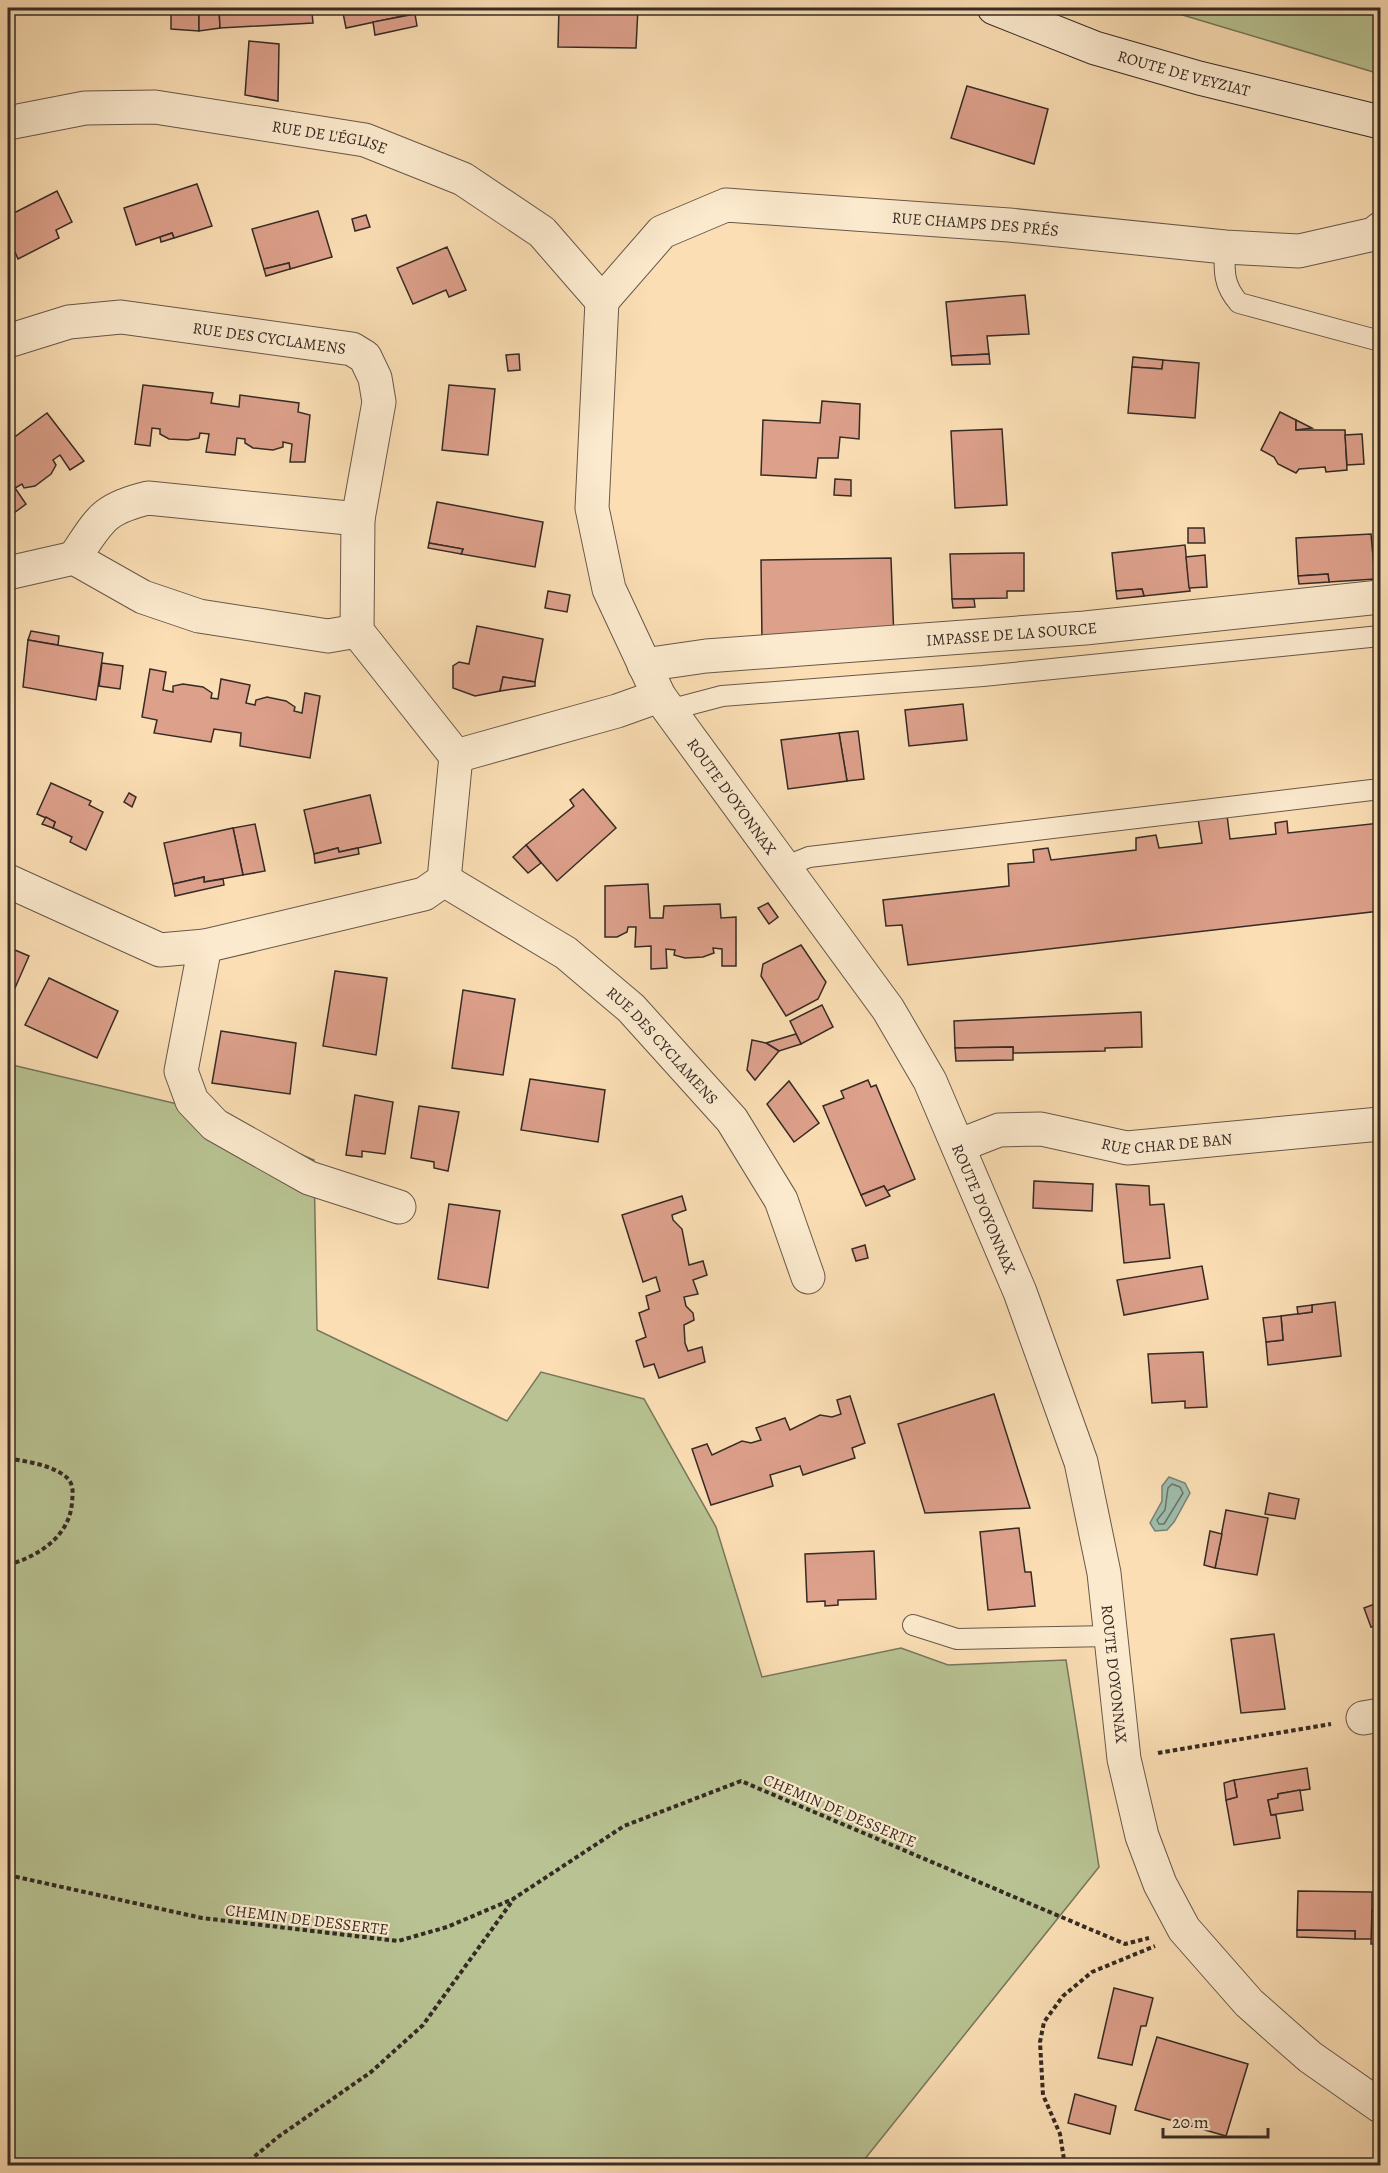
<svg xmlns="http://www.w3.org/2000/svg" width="1388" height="2173" font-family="Alegreya,serif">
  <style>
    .green { fill: #b8c292; stroke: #77765c; stroke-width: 1.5 }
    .water { fill: #9fbcab; stroke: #758275; stroke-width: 1.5 }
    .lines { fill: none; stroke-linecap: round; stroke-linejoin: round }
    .shore { stroke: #6a7468; stroke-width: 1.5 }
    .building { fill: #dda08b; stroke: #362b25; stroke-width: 1.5 }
    .lane-casing { stroke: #675849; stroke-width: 22 }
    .street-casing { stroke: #675849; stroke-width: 35 }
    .secondary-casing { stroke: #362b25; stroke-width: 35 }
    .path { stroke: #362b25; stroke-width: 4; stroke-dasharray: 4.5 3; stroke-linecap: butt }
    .lane { stroke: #fceace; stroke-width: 20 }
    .street { stroke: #fceace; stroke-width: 33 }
    .secondary { stroke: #fceace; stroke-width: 33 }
    .labels { text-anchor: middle; stroke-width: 4.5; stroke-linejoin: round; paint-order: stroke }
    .street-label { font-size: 16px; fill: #362b25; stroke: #fceace }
  </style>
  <rect width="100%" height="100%" fill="#fbdeb4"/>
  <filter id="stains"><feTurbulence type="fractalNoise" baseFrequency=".00333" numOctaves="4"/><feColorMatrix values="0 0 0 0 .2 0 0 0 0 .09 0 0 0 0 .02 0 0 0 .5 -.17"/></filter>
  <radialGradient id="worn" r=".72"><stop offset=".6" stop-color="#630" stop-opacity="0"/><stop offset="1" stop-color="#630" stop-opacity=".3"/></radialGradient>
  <g class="green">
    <polygon points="1159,8 1380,8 1380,74"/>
    <polygon points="8,1064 190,1107 314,1160 317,1330 507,1421 541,1372 644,1399 716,1527 762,1677 901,1648 948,1665 1066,1660 1099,1867 860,2165 8,2166"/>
  </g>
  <polygon class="water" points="1169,1477 1185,1483 1190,1493 1174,1522 1167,1530 1155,1531 1150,1523 1162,1501 1162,1486"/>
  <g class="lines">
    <polygon class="shore" points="1172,1484 1180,1487 1183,1493 1164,1524 1159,1524 1157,1520 1165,1510 1168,1488"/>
  </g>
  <g class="building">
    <polygon points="171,8 199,8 199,31 171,29"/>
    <polygon points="199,8 219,8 220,28 199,31"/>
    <polygon points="219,8 307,8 307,13 312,13 313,23 220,28"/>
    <polygon points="342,8 431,8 431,10 346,28"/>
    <polygon points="559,8 638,8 636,48 558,47"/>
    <polygon points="415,14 417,26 375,35 373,22"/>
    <polygon points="249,41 279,44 278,101 245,95"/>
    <polygon points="967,86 1048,109 1034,164 951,138"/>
    <polygon points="197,184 212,226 174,238 172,233 136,245 124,208"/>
    <polygon points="57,191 72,222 56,230 59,238 18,259 8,236 8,216"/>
    <polygon points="318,211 332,257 290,269 289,263 264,269 252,229"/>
    <polygon points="366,215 370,227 355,231 352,219"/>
    <polygon points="172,233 174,238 161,242 160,237"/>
    <polygon points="447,247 466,290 449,297 446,290 413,304 397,268"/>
    <polygon points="289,263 290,269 266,276 264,269"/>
    <polygon points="1025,295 1029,334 987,336 989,354 951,356 946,302"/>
    <polygon points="519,354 520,370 508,371 506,355"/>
    <polygon points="989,354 990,364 952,365 951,356"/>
    <polygon points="1133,357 1163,360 1162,369 1132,367"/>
    <polygon points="1163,360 1199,363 1195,418 1128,413 1132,367 1162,369"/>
    <polygon points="143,385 213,393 211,403 239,407 240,395 299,403 298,412 310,415 305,462 290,462 292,444 283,442 283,447 273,450 253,448 245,443 245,439 237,438 235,455 206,452 209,434 200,433 199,438 188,440 169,439 160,434 160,429 152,428 150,446 135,444"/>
    <polygon points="449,385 495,389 488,455 442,450"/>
    <polygon points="822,401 860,404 859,439 840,437 838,458 818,458 816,478 761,475 763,420 820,423"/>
    <polygon points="1280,412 1296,420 1296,430 1345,430 1347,470 1326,472 1325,467 1299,469 1296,473 1278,464 1274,457 1261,450"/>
    <polygon points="47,413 84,461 70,470 60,455 53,460 56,465 51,474 35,486 24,488 22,484 15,488 26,504 14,513 8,505 8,442"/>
    <polygon points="1296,420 1312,428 1296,430"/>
    <polygon points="1002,429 1007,505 955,508 951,431"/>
    <polygon points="1362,434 1364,464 1347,465 1345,435"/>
    <polygon points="835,479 851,480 851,496 834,495"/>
    <polygon points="437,502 543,522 535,567 461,554 463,549 429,543"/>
    <polygon points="1188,528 1204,528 1205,543 1188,543"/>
    <polygon points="1371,534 1375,579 1329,582 1328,574 1298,576 1296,538"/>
    <polygon points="429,543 463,549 461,554 428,548"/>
    <polygon points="1185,545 1190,591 1144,596 1142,589 1116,591 1112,553"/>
    <polygon points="1024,553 1024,591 1007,591 1007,598 952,599 950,554"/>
    <polygon points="1205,555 1207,587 1189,588 1186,557"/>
    <polygon points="891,558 894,640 762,642 761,560"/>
    <polygon points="1328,574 1329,582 1299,584 1298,576"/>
    <polygon points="1142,589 1144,596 1117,599 1116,591"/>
    <polygon points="548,591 570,595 567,612 545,608"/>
    <polygon points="952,599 974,599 975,607 953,608"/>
    <polygon points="477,626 543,639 535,682 503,677 500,691 475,696 453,688 453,666 459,662 469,664"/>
    <polygon points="31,631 59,636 58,645 28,640"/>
    <polygon points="28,640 103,653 96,700 23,687"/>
    <polygon points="102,663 123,666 120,689 99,686"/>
    <polygon points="150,669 166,672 163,690 173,692 173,686 183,684 203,687 212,693 211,698 218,699 221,679 250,685 246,703 255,705 256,700 267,697 286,701 295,707 294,711 302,713 305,693 320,696 310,758 240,746 241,733 214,729 211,742 154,733 157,720 142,717"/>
    <polygon points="503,677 535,682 535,686 500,691"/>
    <polygon points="963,704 967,740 909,746 905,710"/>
    <polygon points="858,731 864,779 847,781 839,733"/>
    <polygon points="839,733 847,781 788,789 781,740"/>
    <polygon points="51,783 91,801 89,805 103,812 86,850 70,842 72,837 53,828 55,822 37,814"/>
    <polygon points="583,789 616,828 557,881 526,845 574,806 570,800"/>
    <polygon points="129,793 136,797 132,807 124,802"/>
    <polygon points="370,795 381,843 339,852 338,848 314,854 304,810"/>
    <polygon points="1227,815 1230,839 1276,834 1275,823 1287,821 1288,833 1380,823 1380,911 908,965 902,925 886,926 883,900 1009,886 1008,864 1034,862 1033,850 1048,848 1051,860 1136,850 1136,838 1156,835 1159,848 1202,843 1198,819"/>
    <polygon points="46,817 55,822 53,828 42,824"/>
    <polygon points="255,824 265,871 243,875 233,828"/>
    <polygon points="233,828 243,875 204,882 204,877 173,884 164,843"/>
    <polygon points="526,845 541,863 528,873 513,857"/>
    <polygon points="338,848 339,852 358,848 359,854 315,863 314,854"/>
    <polygon points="204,877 204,882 223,879 224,885 175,896 173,884"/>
    <polygon points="648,884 650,918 663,918 664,906 720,904 721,918 736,917 736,966 722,966 722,949 713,948 714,953 703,957 685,958 674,955 675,950 666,949 667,968 651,969 651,946 635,947 636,927 628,927 627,932 617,937 605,937 605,886"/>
    <polygon points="768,903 778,917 769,924 758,908"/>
    <polygon points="801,945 826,982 818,999 786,1016 761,976 763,964"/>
    <polygon points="15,950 29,956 8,1004 8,953 12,956"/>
    <polygon points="335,971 387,978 376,1055 323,1046"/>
    <polygon points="49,978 118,1011 97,1058 25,1025"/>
    <polygon points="463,990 515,999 503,1075 452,1068"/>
    <polygon points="822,1005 833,1027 801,1044 790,1021"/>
    <polygon points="1141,1012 1142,1047 1105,1048 1105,1051 1013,1053 1013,1047 955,1048 954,1021"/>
    <polygon points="221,1031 296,1043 290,1094 212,1083"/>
    <polygon points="796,1034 801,1044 779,1051 766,1043"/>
    <polygon points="752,1040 766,1043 779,1051 755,1080 747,1070"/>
    <polygon points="1013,1047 1013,1060 956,1061 955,1048"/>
    <polygon points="530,1079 605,1090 598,1142 521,1130"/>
    <polygon points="868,1080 871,1087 876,1085 915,1179 887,1191 884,1186 861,1195 823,1106 844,1098 841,1091"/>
    <polygon points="789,1081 819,1123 794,1142 767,1104"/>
    <polygon points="355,1095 393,1102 385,1154 362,1151 362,1157 346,1155"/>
    <polygon points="419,1106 459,1112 448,1171 434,1168 434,1162 411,1158"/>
    <polygon points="1034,1181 1093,1184 1092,1211 1033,1208"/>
    <polygon points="1116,1184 1149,1186 1150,1205 1164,1204 1170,1258 1124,1263"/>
    <polygon points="884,1186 890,1196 866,1206 861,1195"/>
    <polygon points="682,1196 686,1210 672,1215 673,1220 682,1229 689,1265 703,1261 707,1275 693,1280 698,1294 684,1297 686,1306 693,1313 694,1320 684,1325 685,1343 688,1351 702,1347 705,1362 659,1378 654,1364 644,1367 636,1341 646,1337 639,1313 649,1309 646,1296 660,1291 656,1277 643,1282 622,1215"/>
    <polygon points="449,1204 500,1211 488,1288 438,1279"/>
    <polygon points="865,1245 868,1258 856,1261 852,1249"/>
    <polygon points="1202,1266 1208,1299 1124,1315 1117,1280"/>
    <polygon points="1335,1302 1341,1356 1268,1365 1266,1342 1283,1340 1281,1316 1312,1312 1312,1305"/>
    <polygon points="1312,1305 1312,1312 1298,1314 1297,1307"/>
    <polygon points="1281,1316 1283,1340 1266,1342 1263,1318"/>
    <polygon points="1203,1352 1207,1407 1185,1408 1185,1401 1152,1403 1148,1354"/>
    <polygon points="994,1394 1030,1508 925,1513 898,1424"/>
    <polygon points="850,1396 865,1443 852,1448 855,1458 803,1475 800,1466 770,1475 773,1486 711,1505 692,1449 707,1444 712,1455 742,1441 751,1443 761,1440 756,1428 785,1418 790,1430 820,1415 832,1417 841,1414 837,1400"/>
    <polygon points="1269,1493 1299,1499 1295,1519 1265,1514"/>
    <polygon points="1226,1510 1268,1518 1257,1575 1215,1568"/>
    <polygon points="1019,1528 1025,1572 1031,1572 1035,1606 988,1610 980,1532"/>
    <polygon points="1210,1531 1222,1534 1215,1568 1204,1565"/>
    <polygon points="874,1551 876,1599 838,1600 838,1605 825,1606 825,1601 807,1602 805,1554"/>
    <polygon points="1380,1602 1380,1640 1375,1626 1371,1627 1364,1608"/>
    <polygon points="1274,1634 1285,1709 1241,1713 1231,1639"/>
    <polygon points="1307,1768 1310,1789 1278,1794 1278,1798 1268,1800 1271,1815 1276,1815 1280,1838 1234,1845 1226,1800 1237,1797 1234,1780"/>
    <polygon points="1234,1780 1237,1797 1226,1800 1224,1783"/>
    <polygon points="1300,1790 1303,1810 1271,1815 1268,1800 1278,1798 1278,1794"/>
    <polygon points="1298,1891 1372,1892 1372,1939 1355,1939 1355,1931 1297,1930"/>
    <polygon points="1372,1910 1380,1910 1380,1944 1371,1944"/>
    <polygon points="1297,1930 1355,1931 1355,1939 1297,1937"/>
    <polygon points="1114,1988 1153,1998 1146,2026 1141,2026 1132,2065 1098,2058"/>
    <polygon points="1157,2037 1248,2064 1226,2136 1135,2110"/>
    <polygon points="1075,2094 1116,2106 1110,2134 1068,2123"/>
  </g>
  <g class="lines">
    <defs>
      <g id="lane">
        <path d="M1225,247C1224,271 1223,285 1239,303L1380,341"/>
        <polyline points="669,710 722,696 983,676 1380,636"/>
        <polyline points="784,867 809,857 1380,789"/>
        <polyline points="913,1625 957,1639 1111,1636"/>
      </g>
      <g id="street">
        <path id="s1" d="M8,123L85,108L155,107L365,140L463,179L542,232L602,301"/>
        <path id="s2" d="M602,301L592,508L609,589L659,696L888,1009L930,1081L1020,1292L1081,1462L1104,1573L1124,1759L1142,1836L1160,1884L1184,1929L1249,2003L1310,2057L1380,2106"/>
        <path id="s3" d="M602,301L662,232L726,205L1009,225L1225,247L1299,251L1374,234L1380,229"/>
        <path id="s4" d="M8,341L69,322L121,317L352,349L365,357L375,378L379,402L358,519L357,631"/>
        <path d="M74,558C100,520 102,509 148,498L358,519"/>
        <polyline points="8,573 74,558 143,597 199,616 328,636 357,631 456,756 444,880 424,894 205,946 160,950 8,881"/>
        <path id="s5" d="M644,665L706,656L1085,628L1380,597"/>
        <polyline points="456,756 617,711 659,696"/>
        <path id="s6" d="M444,880L566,953L631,1008L732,1120L781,1200L808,1277"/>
        <polyline points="205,946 181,1071 192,1101 215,1125 309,1178 399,1207"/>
        <path id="s7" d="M958,1146L999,1130L1041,1129L1127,1148L1380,1124"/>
        <polyline points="1363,1718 1380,1715"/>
      </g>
      <g id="secondary">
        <path id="s8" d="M994,8L1095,48L1199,78L1380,122"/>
      </g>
    </defs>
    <use href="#lane" class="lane-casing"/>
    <use href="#street" class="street-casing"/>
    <use href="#secondary" class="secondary-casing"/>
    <g class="path">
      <path d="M8,1458C27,1462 49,1464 65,1476C74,1483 73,1492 72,1502C70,1536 39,1556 8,1565"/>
      <polyline points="1158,1753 1331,1724"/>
      <polyline points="8,1875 202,1918 398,1941 447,1927 513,1899 624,1826 741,1781 1125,1944 1149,1938"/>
      <polyline points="243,2166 278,2137 371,2072 423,2025 513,1900"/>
      <polyline points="1065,2166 1060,2134 1043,2095 1040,2042 1044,2022 1063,1996 1092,1972 1155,1946"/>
    </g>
    <use href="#lane" class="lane"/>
    <use href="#street" class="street"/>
    <use href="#secondary" class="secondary"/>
  </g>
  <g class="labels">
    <g class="street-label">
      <text dy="6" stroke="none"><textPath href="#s8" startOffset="201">ROUTE DE VEYZIAT</textPath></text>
      <text dy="6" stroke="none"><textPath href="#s1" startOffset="326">RUE DE L'ÉGLISE</textPath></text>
      <text dy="6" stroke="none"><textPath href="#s3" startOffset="411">RUE CHAMPS DES PRÉS</textPath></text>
      <text dy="6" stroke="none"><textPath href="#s4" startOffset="266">RUE DES CYCLAMENS</textPath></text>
      <text dy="6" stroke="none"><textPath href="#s5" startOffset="369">IMPASSE DE LA SOURCE</textPath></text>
      <text dy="6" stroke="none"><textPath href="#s2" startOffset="532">ROUTE D'OYONNAX</textPath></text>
      <text dy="6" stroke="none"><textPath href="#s6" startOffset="276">RUE DES CYCLAMENS</textPath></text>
      <text dy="6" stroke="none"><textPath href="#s7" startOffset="214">RUE CHAR DE BAN</textPath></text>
      <text dy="6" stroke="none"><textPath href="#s2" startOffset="1018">ROUTE D'OYONNAX</textPath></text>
      <text dy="6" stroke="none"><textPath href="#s2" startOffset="1504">ROUTE D'OYONNAX</textPath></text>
      <text transform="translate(840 1810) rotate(23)" y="6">CHEMIN DE DESSERTE</text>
      <text transform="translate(307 1919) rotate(7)" y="6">CHEMIN DE DESSERTE</text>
    </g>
  </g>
  <rect width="1388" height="2173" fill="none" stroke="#fbdeb4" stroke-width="30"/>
  <rect x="9" y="9" width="1370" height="2155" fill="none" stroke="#362b25" stroke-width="3"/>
  <rect x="15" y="15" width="1358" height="2143" fill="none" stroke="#362b25" stroke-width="1.5"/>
  <path d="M1163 2128v9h105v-9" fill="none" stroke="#362b25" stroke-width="3"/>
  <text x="1172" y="2128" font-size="18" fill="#362b25" stroke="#fceace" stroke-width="4.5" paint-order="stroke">20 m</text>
  <rect width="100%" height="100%" filter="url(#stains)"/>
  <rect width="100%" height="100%" fill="url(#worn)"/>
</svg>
